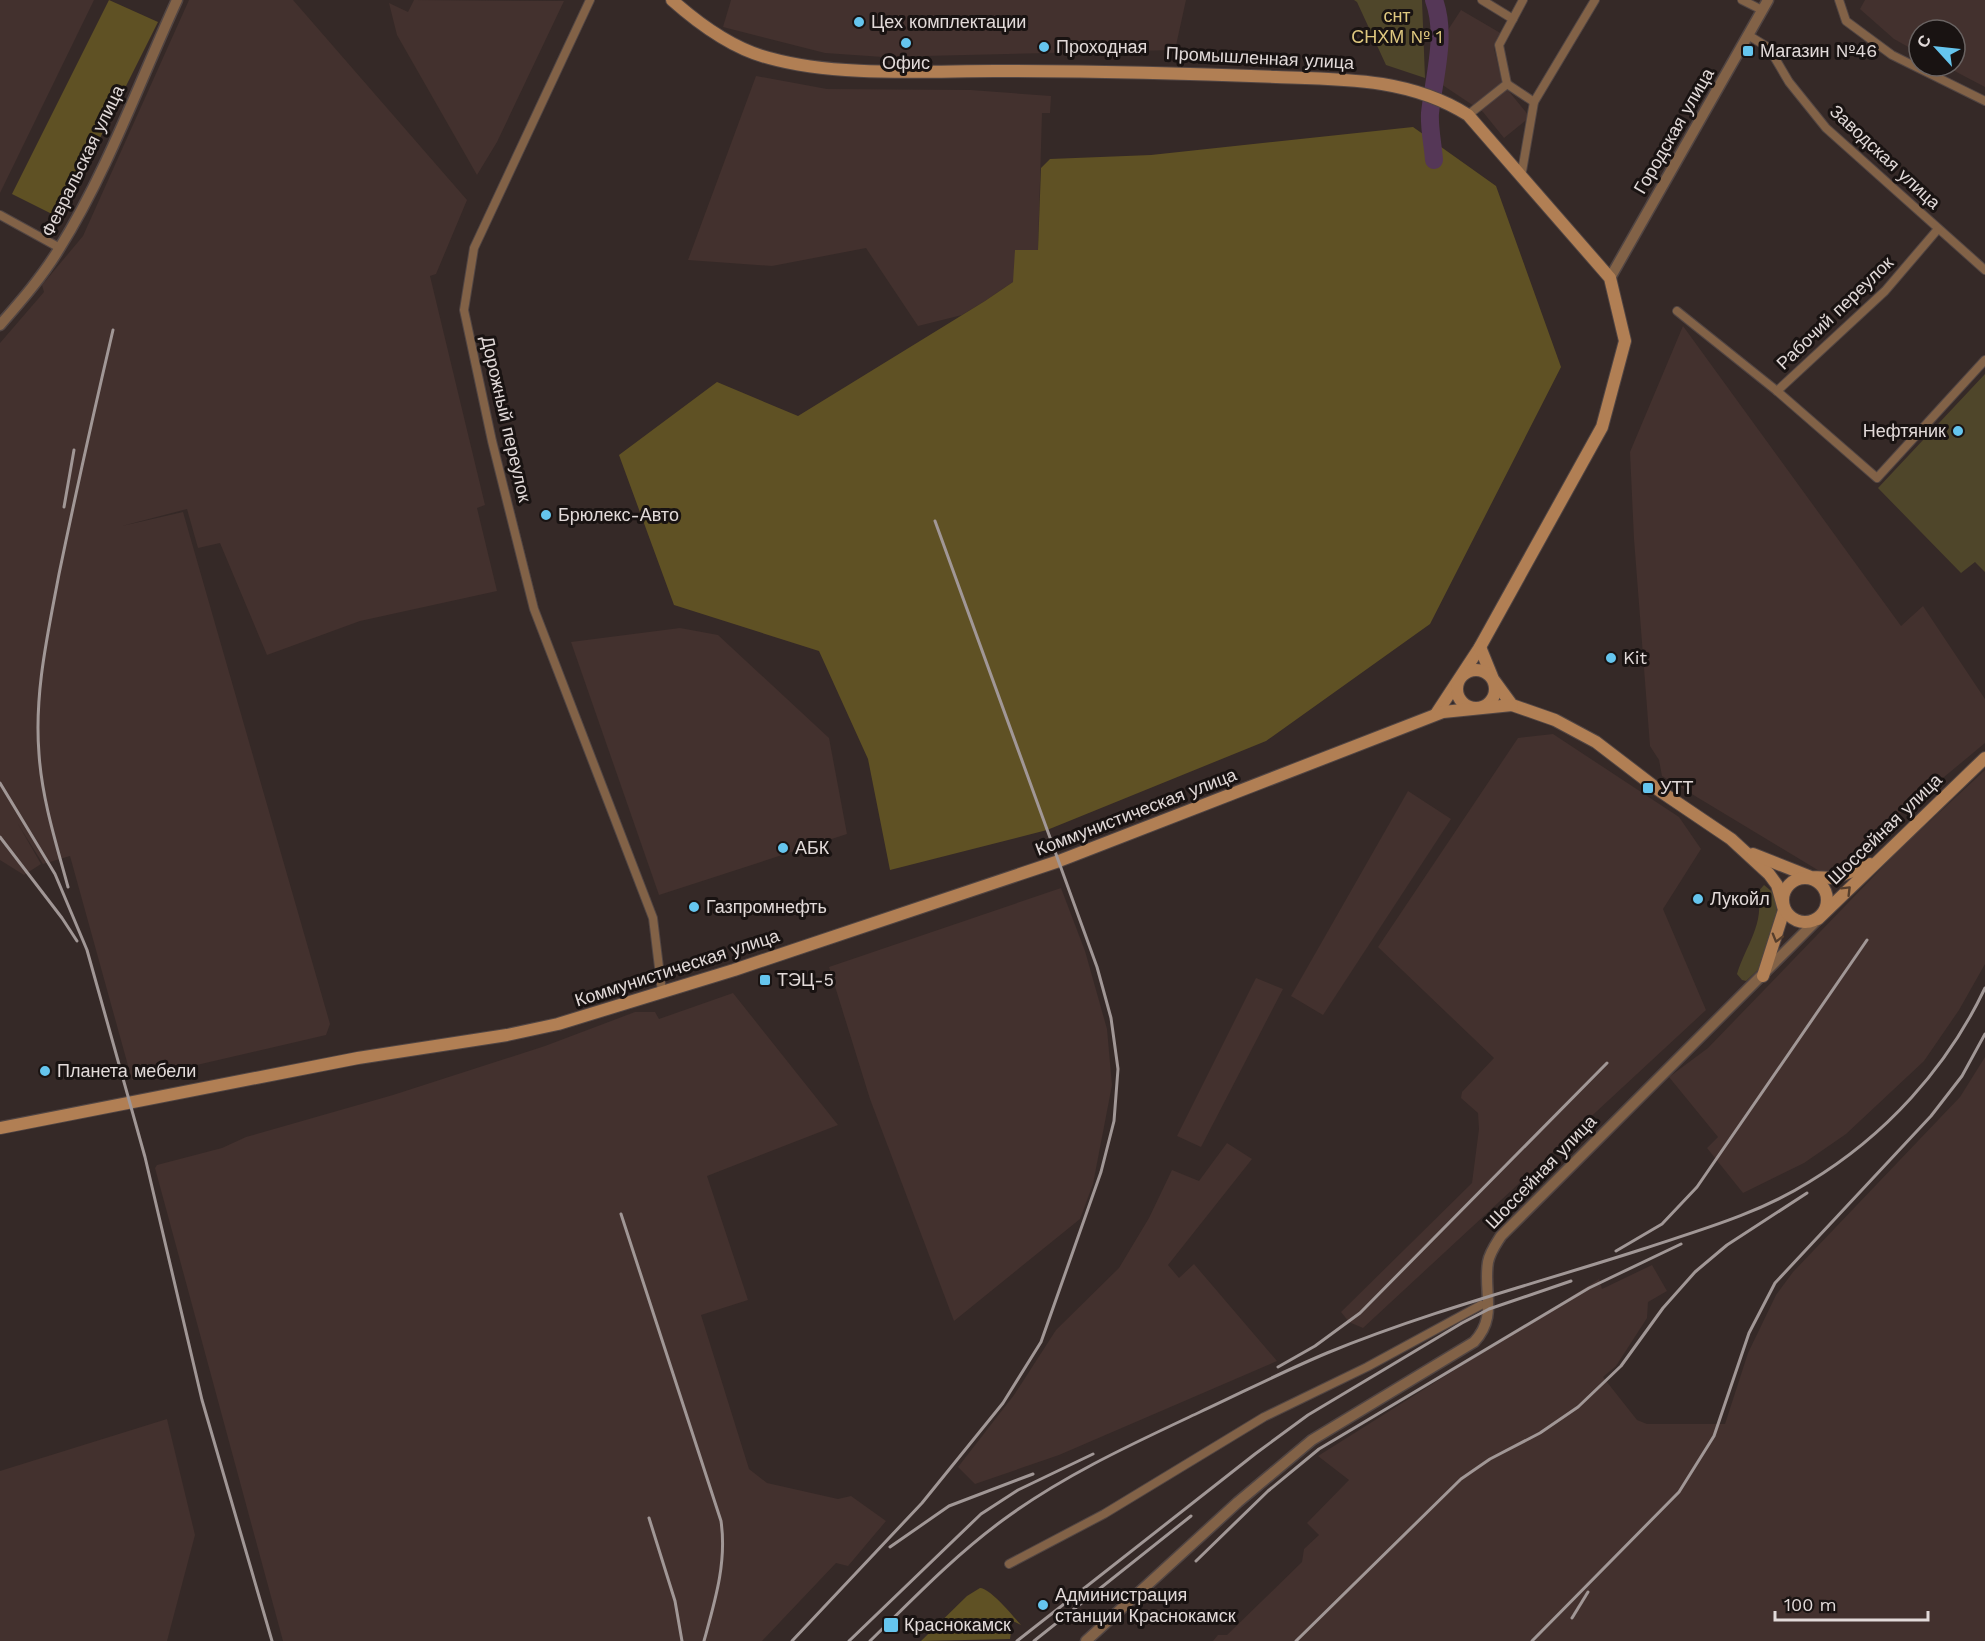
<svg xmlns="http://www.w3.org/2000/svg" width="1985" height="1641" font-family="'Work Sans',sans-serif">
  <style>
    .built { fill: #43312e }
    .green { fill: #4f462a }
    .forest { fill: #5f5124 }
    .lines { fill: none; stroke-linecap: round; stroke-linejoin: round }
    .river { stroke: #553757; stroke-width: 18 }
    .minor-casing { stroke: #514543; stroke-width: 10 }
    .tertiary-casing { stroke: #514543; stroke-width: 13 }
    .secondary-casing { stroke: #514543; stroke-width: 14 }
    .minor { stroke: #826247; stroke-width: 8 }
    .tertiary { stroke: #826247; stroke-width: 10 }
    .secondary { stroke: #b17f54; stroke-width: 12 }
    .rail { stroke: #a19796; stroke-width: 3 }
    .oneway { stroke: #563e2c }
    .poi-dot { fill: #65c5ee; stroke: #191312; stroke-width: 2 }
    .labels { text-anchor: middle; stroke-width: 6; stroke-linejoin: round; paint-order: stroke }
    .park-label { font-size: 18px; fill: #dfc87f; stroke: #191312 }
    .poi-label { font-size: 18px; fill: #e2dad9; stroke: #191312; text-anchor: start }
    .street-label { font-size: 18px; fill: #e2dad9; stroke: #191312 }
  </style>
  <rect width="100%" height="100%" fill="#352927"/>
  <g class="built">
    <polygon points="0,0 94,0 0,193"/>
    <polygon points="189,0 293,0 467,200 436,274 430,276 485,505 477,508 497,591 360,621 267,655 220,543 198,548 187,509 122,526 183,512 330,1024 326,1035 132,1080 70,856 43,864 18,824 41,864 24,875 0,860 0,343 44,292 42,285 83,236"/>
    <polygon points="414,0 564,1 497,142 477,175 397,35 389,3 408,12"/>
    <polygon points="731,0 1186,0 1175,50 883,57 825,53 723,27"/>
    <polygon points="1865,0 1985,0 1985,87 1945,66 1955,66 1955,30 1919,30 1919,53 1894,39 1860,9"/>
    <polygon points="1461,10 1502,34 1494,48 1502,83 1530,117 1504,138 1483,112 1441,84 1444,36"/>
    <polygon points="756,76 827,89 971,90 1051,96 1050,113 1042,113 1038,250 1013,282 985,301 962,315 918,326 866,248 772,266 688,260"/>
    <polygon points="1683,326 1901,626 1923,606 1985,699 1985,743 1826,875 1662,776 1659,760 1650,746 1634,539 1630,452"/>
    <polygon points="680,628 718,635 829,738 847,834 659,895 571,642"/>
    <polygon points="1553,734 1679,817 1701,849 1663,909 1706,1010 1363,1328 1349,1322 1341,1312 1472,1183 1479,1129 1478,1113 1461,1098 1462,1092 1494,1058 1378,947 1518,738"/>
    <polygon points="1985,770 1985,964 1959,1010 1924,1061 1846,1134 1804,1163 1743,1193 1707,1148 1718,1137 1669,1077 1708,1048 1900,849"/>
    <polygon points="1408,791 1451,819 1323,1015 1291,996"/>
    <polygon points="1061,888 1085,951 1107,1029 1112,1085 1093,1184 1080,1219 954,1321 870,1099 829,967"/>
    <polygon points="1256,978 1283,989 1201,1147 1177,1136"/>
    <polygon points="733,993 838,1125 707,1176 748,1300 701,1315 749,1469 767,1483 838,1499 851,1496 886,1521 848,1566 836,1563 762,1641 283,1641 155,1168 157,1165 222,1148 246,1137 393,1095 545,1046 635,1012 655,1012 659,1019"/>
    <polygon points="1985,1057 1985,1641 1213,1641 1218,1635 1227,1635 1302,1562 1304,1549 1319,1535 1307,1523 1349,1480 1318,1456 1599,1279 1602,1289 1652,1265 1667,1291 1648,1302 1647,1318 1616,1366 1603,1377 1637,1420 1647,1424 1725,1424 1748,1353 1776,1295 1793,1272 1960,1097"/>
    <polygon points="1227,1143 1252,1159 1168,1265 1179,1278 1194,1264 1277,1361 1059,1455 975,1484 958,1467 1014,1395 1056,1330 1119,1268 1149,1218 1172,1170 1199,1181"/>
    <polygon points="167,1419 195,1535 167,1641 0,1641 0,1471"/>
  </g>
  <g class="green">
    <polygon points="1354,0 1422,0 1425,78 1386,65 1357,2"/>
    <polygon points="1985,374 1985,572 1975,562 1961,573 1878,488"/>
    <path d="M1764,885L1776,895L1777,916L1761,967L1746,981L1742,980L1737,974C1745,947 1766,922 1757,893Z"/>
  </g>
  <g class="forest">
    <polygon points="109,0 158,22 60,218 12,194"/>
    <polygon points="1413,127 1496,186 1561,367 1430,624 1266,741 1047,830 890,870 868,759 819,651 674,605 619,455 717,382 798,416 985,301 1013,282 1015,250 1038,250 1041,168 1050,159 1151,155"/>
    <path d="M980,1588C990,1588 1013,1616 1021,1625L1009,1619L1003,1622L1011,1632L1010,1639L921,1641L967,1596Z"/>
  </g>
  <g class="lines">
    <path class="river" d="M1434,0C1447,35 1434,77 1430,113C1429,128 1433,145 1434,160"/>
    <defs>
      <g id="minor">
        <polyline points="590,0 474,248 464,310 492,441 534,609 653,918 662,992"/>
        <polyline points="1482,0 1513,19"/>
        <polyline points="1742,0 1762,10"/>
        <polyline points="1839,0 1846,21 1892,55 1985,101"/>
        <polyline points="1748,35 1769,48 1789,82 1826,128 1985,270"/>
        <polyline points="1507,84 1534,102"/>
        <polyline points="1468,115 1507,84 1499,45 1523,0"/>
        <polyline points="1521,177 1534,102 1595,0"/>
        <polyline points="0,215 60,248"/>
        <polyline points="1677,311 1777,391 1877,478 1985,360"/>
        <polyline points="1777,391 1885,291 1938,229"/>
        <polyline points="1009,1564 1104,1514 1264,1417 1367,1367 1481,1305"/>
      </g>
      <g id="tertiary">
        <polyline points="1610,278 1768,0"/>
        <path d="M0,325C21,301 42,277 59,249C107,172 139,83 177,0"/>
        <path d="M1086,1641L1238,1502L1312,1440L1474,1342C1498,1317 1483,1292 1488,1262C1490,1252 1496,1244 1501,1236L1818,919"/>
      </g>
      <g id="secondary">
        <path d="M672,0C699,24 733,49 769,58C837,77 924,71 995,71C1088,71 1182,73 1276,77C1342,79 1410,78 1468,115L1610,278L1625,341L1602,427L1480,647L1436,714"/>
        <polyline points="1480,647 1493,679 1512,705 1555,720 1596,742 1660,791 1731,839 1769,874 1777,885 1784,910 1763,976"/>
        <circle cx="1476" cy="689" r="19"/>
        <polyline points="1753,854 1811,877 1835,878 1870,864"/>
        <circle cx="1805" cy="900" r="22"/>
        <polyline points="1818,919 1985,758"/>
        <polyline points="0,1128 358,1058 507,1035 558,1024 734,970 1059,861 1443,712 1512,705"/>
      </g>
    </defs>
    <use href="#minor" class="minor-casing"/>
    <use href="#tertiary" class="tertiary-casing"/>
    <use href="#secondary" class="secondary-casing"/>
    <use href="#minor" class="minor"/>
    <use href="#tertiary" class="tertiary"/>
    <use href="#secondary" class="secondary"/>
    <g class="rail">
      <polyline points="64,507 74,450"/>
      <polyline points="0,783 55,874 87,950 145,1157 202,1400 272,1641"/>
      <polyline points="0,837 62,918 77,941"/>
      <path d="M68,887C56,843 42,799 39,754C34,693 48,633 59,574C76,492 94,411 113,330"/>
      <path d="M621,1214L721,1521C727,1562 715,1601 704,1641"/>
      <polyline points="1616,1251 1662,1224 1697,1187 1867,940"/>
      <polyline points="1278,1367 1315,1346 1360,1313 1607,1063"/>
      <polyline points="649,1518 675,1601 682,1641"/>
      <polyline points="890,1547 949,1506 1033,1474"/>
      <polyline points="1196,1561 1268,1491 1319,1449 1589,1288 1681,1244"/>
      <polyline points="1572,1618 1588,1592"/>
      <polyline points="792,1641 922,1503 1003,1403 1041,1342 1101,1172 1114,1121 1118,1069 1111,1018 1097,967 935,521"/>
      <polyline points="849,1641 981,1514 1018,1490 1093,1454"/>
      <path d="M870,1641C913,1599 954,1556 1003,1520C1064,1475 1132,1444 1200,1412C1243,1392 1284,1371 1327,1353C1429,1311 1538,1283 1643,1249C1700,1230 1758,1214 1809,1182C1885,1136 1947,1068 1985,988"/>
      <polyline points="1017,1641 1255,1454 1308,1415 1462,1323 1489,1309 1571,1281"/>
      <polyline points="1034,1641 1191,1516"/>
      <polyline points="1296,1641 1461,1479 1490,1459 1540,1433 1578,1407 1621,1366 1663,1308 1695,1272 1727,1245 1807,1193"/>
      <polyline points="1532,1641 1679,1492 1714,1436 1749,1333 1775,1283 1931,1116 1962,1076 1985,1034"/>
    </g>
  </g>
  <defs><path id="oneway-chevron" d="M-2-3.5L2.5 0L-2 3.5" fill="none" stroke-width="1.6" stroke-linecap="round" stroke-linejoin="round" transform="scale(1.5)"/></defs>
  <g class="oneway">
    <use href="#oneway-chevron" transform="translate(1847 890) rotate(-45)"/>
    <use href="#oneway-chevron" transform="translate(1777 938) rotate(106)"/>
  </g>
  <g class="poi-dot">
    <circle cx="859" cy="22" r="6"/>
    <circle cx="906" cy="43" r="6"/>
    <circle cx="1044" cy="47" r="6"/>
    <rect x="1742" y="45" width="12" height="12" rx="3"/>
    <circle cx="1958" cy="431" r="6"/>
    <circle cx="546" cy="515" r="6"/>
    <circle cx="1611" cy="658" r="6"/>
    <rect x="1642" y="782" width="12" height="12" rx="3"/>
    <circle cx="783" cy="848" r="6"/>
    <circle cx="1698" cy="899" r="6"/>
    <circle cx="694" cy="907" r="6"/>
    <rect x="759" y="974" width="12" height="12" rx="3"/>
    <circle cx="45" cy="1071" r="6"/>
    <circle cx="1043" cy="1605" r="6"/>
    <rect x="883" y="1617" width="16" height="16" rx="3"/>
  </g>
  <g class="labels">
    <g class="park-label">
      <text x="1397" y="22">снт<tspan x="1397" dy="21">СНХМ № 1</tspan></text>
    </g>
    <g class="poi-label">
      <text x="871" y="28">Цех комплектации</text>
      <text x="1056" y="53">Проходная</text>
      <text x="1760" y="57">Магазин №46</text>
      <text x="906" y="69" text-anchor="middle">Офис</text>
      <text x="1946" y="437" text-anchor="end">Нефтяник</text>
      <text x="558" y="521">Брюлекс-Авто</text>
      <text x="1623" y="664">Kit</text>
      <text x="1660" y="794">УТТ</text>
      <text x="795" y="854">АБК</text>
      <text x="1710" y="905">Лукойл</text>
      <text x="706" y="913">Газпромнефть</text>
      <text x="777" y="986">ТЭЦ-5</text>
      <text x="57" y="1077">Планета мебели</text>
      <text x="1055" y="1601">Администрация<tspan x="1055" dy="21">станции Краснокамск</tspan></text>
      <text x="904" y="1631">Краснокамск</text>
    </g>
    <g class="street-label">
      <text transform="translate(1260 58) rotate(3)" y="6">Промышленная улица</text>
      <text transform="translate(1674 131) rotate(-60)" y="6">Городская улица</text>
      <text transform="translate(1885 157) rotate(43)" y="6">Заводская улица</text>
      <text transform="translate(83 161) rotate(-64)" y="6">Февральская улица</text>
      <text transform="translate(1835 313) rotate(-44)" y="6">Рабочий переулок</text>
      <text transform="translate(506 419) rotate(77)" y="6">Дорожный переулок</text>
      <text transform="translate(1136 812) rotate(-21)" y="6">Коммунистическая улица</text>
      <text transform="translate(1885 829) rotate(-44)" y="6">Шоссейная улица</text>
      <text transform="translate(677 968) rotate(-18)" y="6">Коммунистическая улица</text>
      <text transform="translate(1541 1172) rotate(-46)" y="6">Шоссейная улица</text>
    </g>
  </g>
  <g transform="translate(1937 48) rotate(297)"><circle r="28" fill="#191312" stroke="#696362" stroke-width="1.5"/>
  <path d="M0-4.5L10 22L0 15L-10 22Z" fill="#65c5ee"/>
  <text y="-9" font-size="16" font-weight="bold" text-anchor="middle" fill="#e2dad9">С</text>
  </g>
  <path d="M1775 1611v9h153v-9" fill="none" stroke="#e2dad9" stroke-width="3"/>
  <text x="1784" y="1611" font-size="18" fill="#e2dad9" stroke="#191312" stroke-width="4.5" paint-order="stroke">100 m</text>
</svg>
